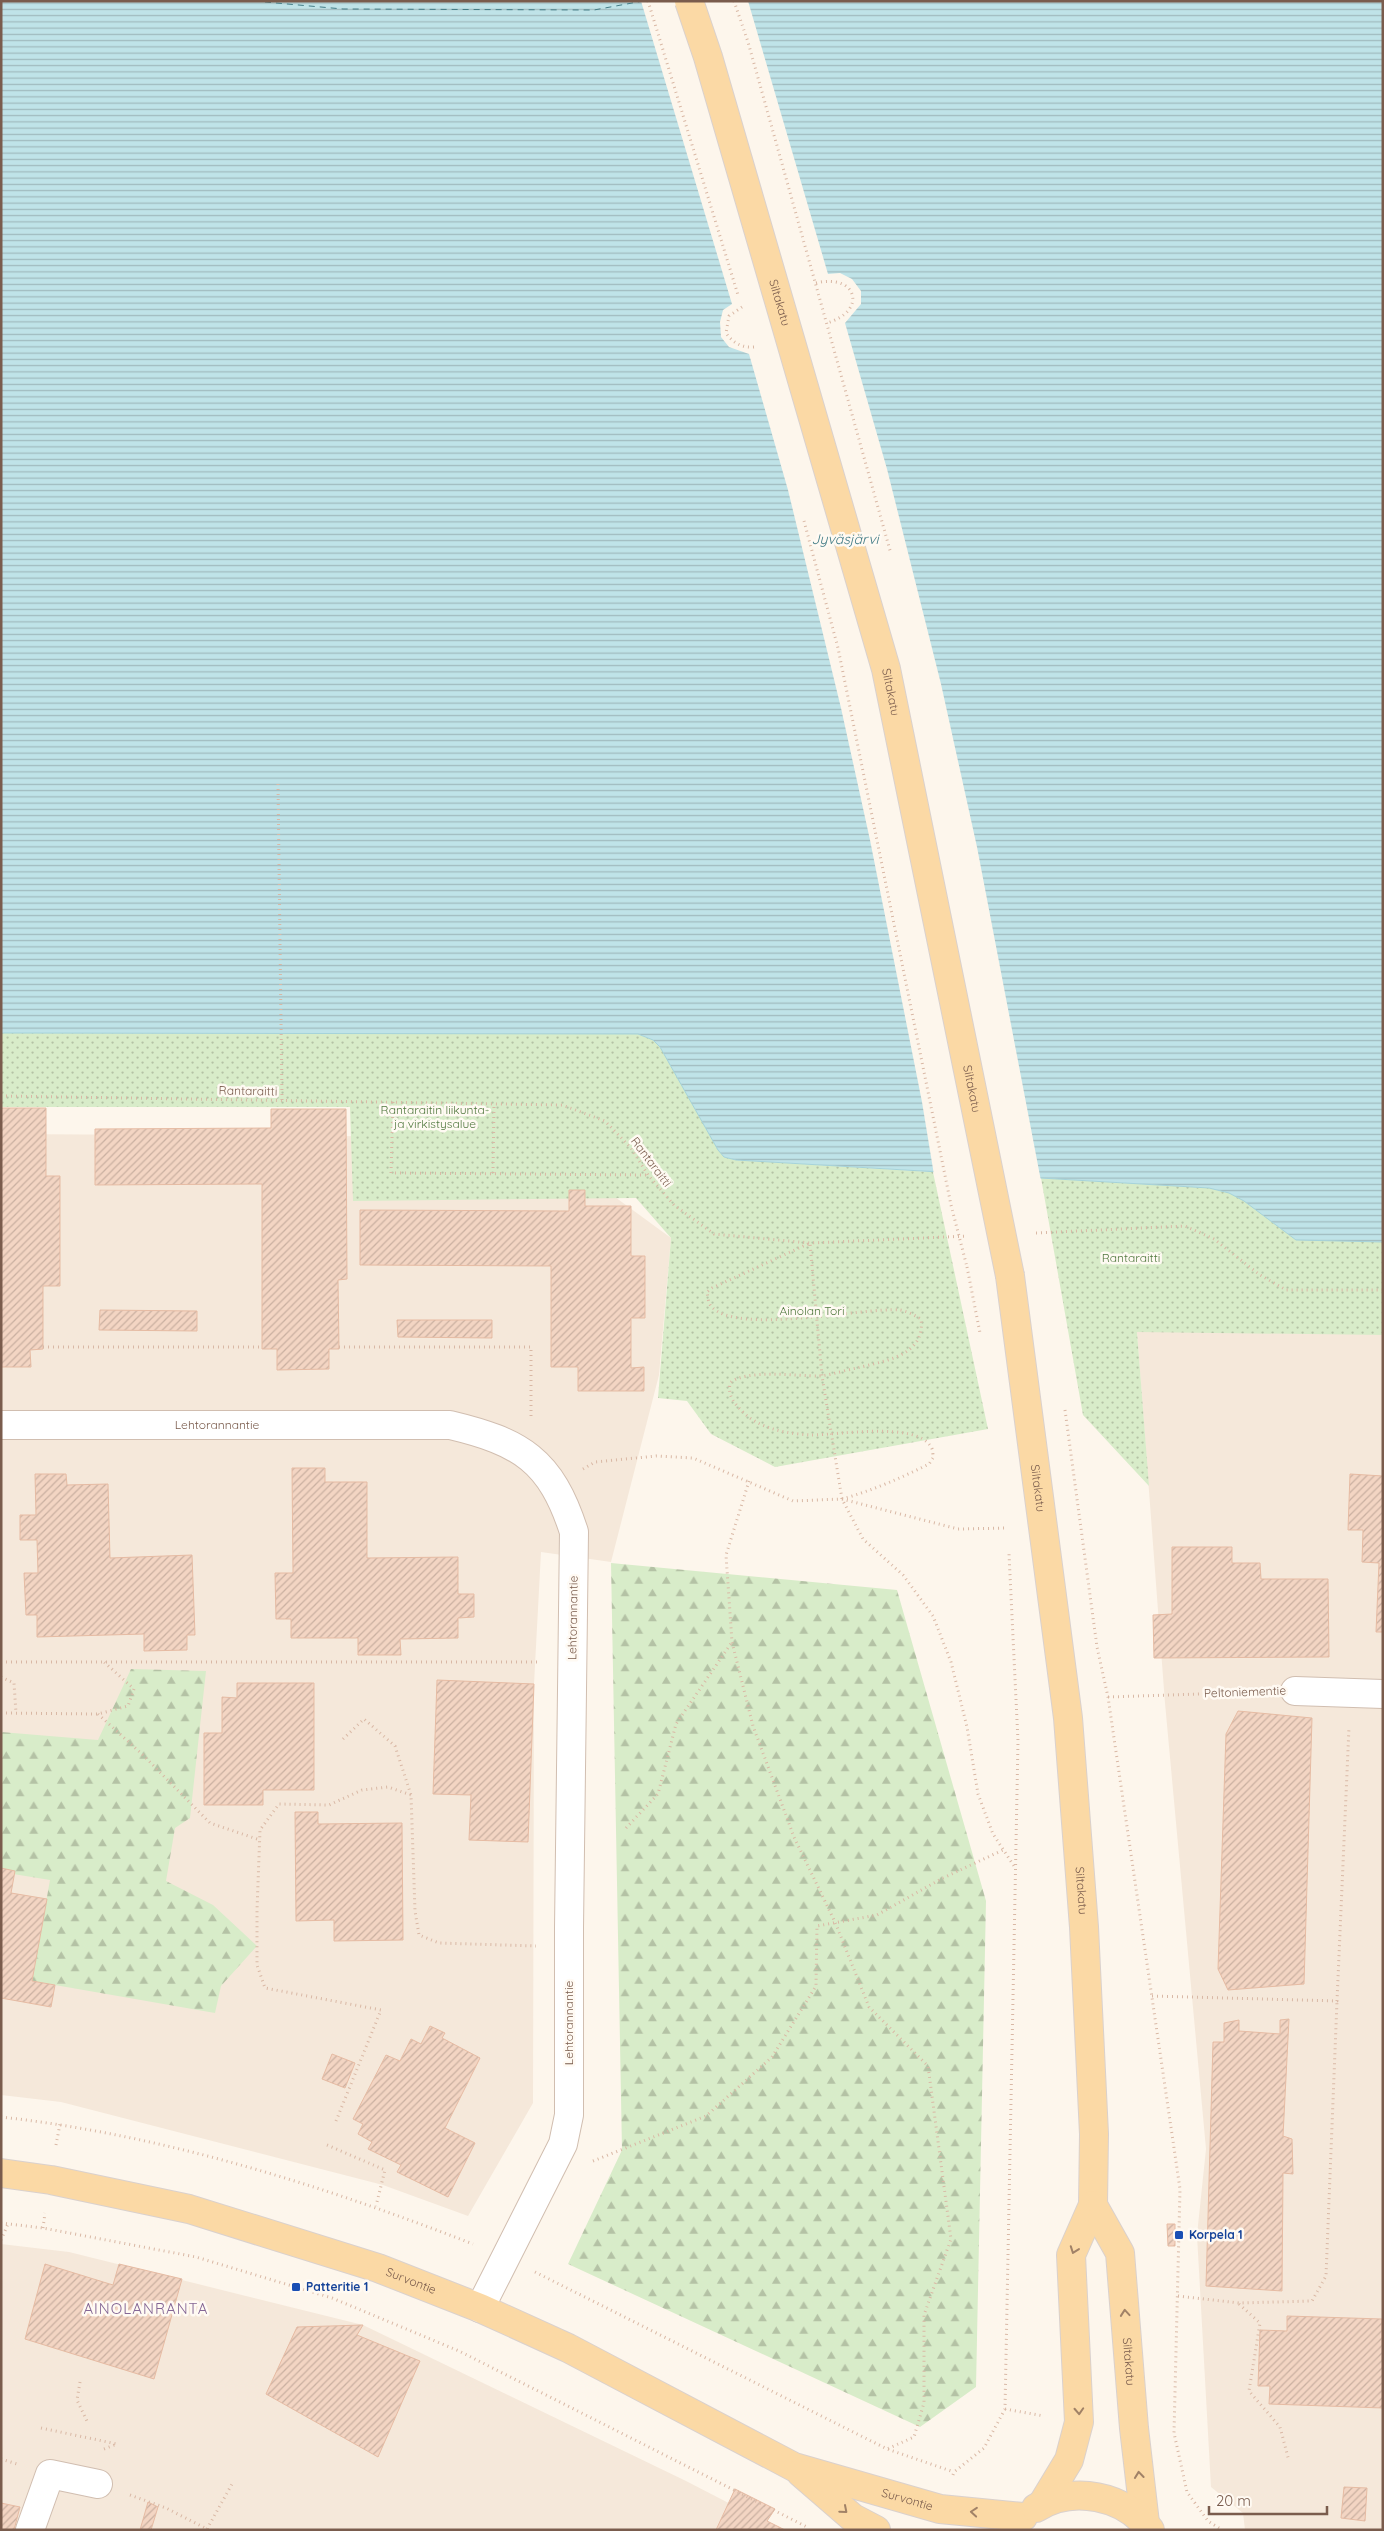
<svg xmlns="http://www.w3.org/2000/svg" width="1384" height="2531" font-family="Quicksand,sans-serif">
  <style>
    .residential { fill: #f5e8da }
    .forest { fill: url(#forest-firs) }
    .park { fill: url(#park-dots) }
    .water { fill: url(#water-rules); stroke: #a5d3da }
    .pier { fill: #fdf6ec }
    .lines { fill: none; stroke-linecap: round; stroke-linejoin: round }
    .ferry { stroke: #437c86; stroke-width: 1; stroke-dasharray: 6 5; stroke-linecap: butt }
    .building { fill: url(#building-hatch); stroke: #e6bba3 }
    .minor-casing { stroke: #d1beb0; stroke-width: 30 }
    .major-casing { stroke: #dad1cd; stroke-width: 30 }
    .path { stroke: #d9b8a5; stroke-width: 3; stroke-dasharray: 1 4; stroke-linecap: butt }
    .minor { stroke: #fff; stroke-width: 28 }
    .major { stroke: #fbd9a5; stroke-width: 28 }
    .major-bridge-casing { stroke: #dad1cd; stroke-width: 30; stroke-linecap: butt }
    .path-bridge { stroke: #d9b8a5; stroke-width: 3; stroke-dasharray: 1 4; stroke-linecap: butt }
    .major-bridge { stroke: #fbd9a5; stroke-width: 28 }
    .oneway { stroke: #a18267 }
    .transit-dot { fill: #1a4fb4; stroke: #fffaf3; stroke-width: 2 }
    .labels { text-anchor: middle; stroke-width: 5; stroke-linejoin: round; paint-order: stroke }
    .street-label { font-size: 12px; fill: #7a5c4d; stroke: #fffaf3 }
    .park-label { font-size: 12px; fill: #537a41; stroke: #fffaf3 }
    .transit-label { font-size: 12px; font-weight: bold; fill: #164399; stroke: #fffaf3; text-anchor: start }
    .water-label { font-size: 14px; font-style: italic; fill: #437c86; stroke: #fffaf3 }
    .quarter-label { font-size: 15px; letter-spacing: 1px; fill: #846695; stroke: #fffaf3 }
  </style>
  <defs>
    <pattern id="forest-firs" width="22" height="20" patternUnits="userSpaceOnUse" patternTransform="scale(1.25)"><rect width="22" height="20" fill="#d8ecc9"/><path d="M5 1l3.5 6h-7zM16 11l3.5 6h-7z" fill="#b4c2a5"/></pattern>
    <pattern id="park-dots" width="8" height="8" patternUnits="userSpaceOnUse" patternTransform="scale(1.25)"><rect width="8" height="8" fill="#d8ecc9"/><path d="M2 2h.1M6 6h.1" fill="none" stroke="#b4c2a5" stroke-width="1.8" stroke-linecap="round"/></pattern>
    <pattern id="water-rules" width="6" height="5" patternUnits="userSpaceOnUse" patternTransform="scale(1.25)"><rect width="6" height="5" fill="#bfe3e8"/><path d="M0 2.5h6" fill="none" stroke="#a0bbbe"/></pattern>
    <pattern id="building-hatch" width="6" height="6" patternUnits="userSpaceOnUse" patternTransform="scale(1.25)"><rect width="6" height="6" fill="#f3d5c3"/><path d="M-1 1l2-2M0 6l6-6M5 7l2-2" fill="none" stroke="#cab0a1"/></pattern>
  </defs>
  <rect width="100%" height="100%" fill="#fdf6ec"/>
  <g class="residential">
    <polygon points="1,1134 482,1137 563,1159 671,1238 659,1375 611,1562 541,1552 534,1684 533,2103 468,2216 383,2185 61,2102 1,2095"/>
    <polygon points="1137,1332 1383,1332 1383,2530 1245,2530 1243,2513 1211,2487 1197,2235 1206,2149 1165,1703"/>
    <polygon points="1,2244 69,2252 363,2325 686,2481 781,2530 1,2530"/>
  </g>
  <g class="forest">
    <polygon points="611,1563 897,1590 986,1901 976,2387 920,2427 568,2264 622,2150"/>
    <polygon points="131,1669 206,1671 190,1818 175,1828 166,1881 213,1905 257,1946 221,1986 215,2013 32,1981 50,1880 1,1872 1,1732 98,1740"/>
  </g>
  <g class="park">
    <polygon points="1,1033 638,1034 653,1040 660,1047 724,1157 736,1160 933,1172 988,1429 775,1467 711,1434 687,1401 658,1398 671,1238 636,1198 353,1201 350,1107 1,1107"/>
    <polygon points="1041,1178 1209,1188 1229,1193 1245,1201 1296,1240 1383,1242 1383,1335 1137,1332 1149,1486 1083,1415"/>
  </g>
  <polygon class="water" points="1,1 1383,1 1383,1242 1296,1240 1244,1201 1229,1193 1209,1188 736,1160 724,1157 718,1150 660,1047 653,1040 638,1034 1,1033"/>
  <polygon class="pier" points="641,1 748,1 828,274 840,273 852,279 861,291 861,304 845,323 887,469 941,684 977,847 1041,1181 934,1175 922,1102 870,840 841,708 788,490 749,354 729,347 721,337 720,322 723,310 732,304"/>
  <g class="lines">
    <polyline class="ferry" points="254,1 343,9 594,10 643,1"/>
  </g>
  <g class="building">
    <polygon points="1,1108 46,1108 46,1176 60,1176 60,1286 43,1286 43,1349 30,1350 31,1367 1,1367"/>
    <polygon points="271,1109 346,1109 347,1279 338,1280 339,1349 329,1349 329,1369 277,1370 277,1349 262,1349 262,1184 95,1185 95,1129 271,1128"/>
    <polygon points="569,1190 585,1190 585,1206 631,1206 631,1256 645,1256 645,1318 631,1318 631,1368 644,1367 644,1391 578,1391 578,1367 551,1367 551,1266 360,1265 360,1210 569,1211"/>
    <polygon points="100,1310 197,1311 197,1331 99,1330"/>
    <polygon points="397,1320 492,1320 492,1338 398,1337"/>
    <polygon points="292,1468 325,1468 325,1482 367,1482 367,1558 458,1557 458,1594 474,1594 474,1617 458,1618 458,1638 400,1639 401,1655 358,1655 358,1638 291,1638 291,1619 276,1619 275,1573 293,1573"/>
    <polygon points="35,1474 66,1474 67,1485 108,1484 110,1558 192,1555 195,1635 187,1635 187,1650 144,1651 144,1634 37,1637 37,1615 26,1615 24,1573 38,1573 37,1540 20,1540 20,1515 36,1515"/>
    <polygon points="1350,1474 1383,1476 1383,1632 1376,1632 1379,1563 1362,1562 1363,1530 1348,1530"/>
    <polygon points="1172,1547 1232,1547 1232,1563 1260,1563 1261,1579 1328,1579 1329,1657 1154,1658 1153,1615 1172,1614"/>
    <polygon points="437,1680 534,1684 528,1842 469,1840 471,1795 433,1794"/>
    <polygon points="237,1683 314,1683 314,1790 263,1790 263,1805 204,1805 204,1733 222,1733 222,1697 237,1698"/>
    <polygon points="1238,1711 1312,1718 1304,1984 1228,1990 1218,1969 1226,1734"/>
    <polygon points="295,1812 318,1812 318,1824 402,1823 403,1940 334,1941 334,1920 296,1921"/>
    <polygon points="1,1868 15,1871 11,1893 47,1899 32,1981 55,1985 51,2007 1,1998"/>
    <polygon points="1289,2019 1283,2136 1292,2139 1293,2174 1283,2173 1282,2291 1206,2286 1213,2042 1224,2042 1224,2023 1239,2020 1239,2031 1280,2034 1280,2020"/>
    <polygon points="430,2026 445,2033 442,2038 480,2058 445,2128 475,2143 448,2197 397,2172 401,2165 368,2149 372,2142 358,2134 363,2124 353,2119 386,2055 400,2061 411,2039 421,2044"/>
    <polygon points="332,2054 355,2063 345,2088 322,2079"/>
    <polygon points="1167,2224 1175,2224 1175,2246 1168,2246"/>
    <polygon points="45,2264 113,2285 119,2264 182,2279 154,2379 25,2339"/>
    <polygon points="1287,2316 1382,2319 1383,2408 1269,2404 1270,2386 1258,2386 1260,2330 1287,2331"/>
    <polygon points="363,2325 357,2335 420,2361 378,2457 266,2394 297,2327"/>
    <polygon points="1344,2487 1367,2488 1365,2521 1341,2518"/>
    <polygon points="735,2489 775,2509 767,2521 785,2530 716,2530"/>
    <polygon points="148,2502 158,2507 151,2530 140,2530"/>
    <polygon points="1,2503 20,2507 14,2530 1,2530"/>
  </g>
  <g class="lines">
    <defs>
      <g id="minor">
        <path id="s1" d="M1,1425H450C521,1442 551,1460 574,1532L569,1928V2115L563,2144L480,2308"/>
        <polyline points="1295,1691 1383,1694"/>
        <polyline points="30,2530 50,2474 98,2484"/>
      </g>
      <g id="major">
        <path id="s2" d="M1010,1276L1068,1718L1084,1927L1094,2134L1093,2205L1071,2255L1079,2422L1069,2460L1043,2503"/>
        <path id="s3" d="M1,2173L51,2180L189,2209L378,2268L480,2308L568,2348L794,2467L940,2509L1023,2517"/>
        <path id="s4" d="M1093,2205L1120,2253L1134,2428L1145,2523"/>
        <polyline points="801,2473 853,2518 876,2530"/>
        <path d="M1036,2508C1072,2485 1125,2495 1150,2530"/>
      </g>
    </defs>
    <use href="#minor" class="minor-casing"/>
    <use href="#major" class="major-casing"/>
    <g class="path">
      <path d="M816,283C857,273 868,311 827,323"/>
      <path d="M742,307L729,316L726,333C733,343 742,348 754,347"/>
      <polyline points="278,784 282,1100"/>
      <polyline points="1,1096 562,1105 605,1121 631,1148 648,1175 674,1205 714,1234 810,1243 968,1236"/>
      <polyline points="393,1102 391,1173 648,1175"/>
      <polyline points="493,1173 494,1104"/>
      <polyline points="1036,1233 1185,1226 1214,1239 1260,1275 1286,1290 1383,1290"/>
      <polyline points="967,1267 980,1333"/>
      <polyline points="43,1347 262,1347"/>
      <polyline points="339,1347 531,1347 531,1416"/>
      <polyline points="1065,1410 1097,1647 1108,1697 1180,2189 1174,2433 1187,2492 1208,2521 1222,2530"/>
      <polyline points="583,1469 595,1462 656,1456 693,1458 793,1501 842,1499 958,1529 1008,1528"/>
      <polyline points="749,1481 726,1555 732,1642 753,1726 794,1837 835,1922 869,2007 928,2066 951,2239 924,2315 924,2403 914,2437 887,2449"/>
      <path d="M842,1499C871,1491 901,1478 929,1464L933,1458C933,1455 933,1449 931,1447C917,1421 837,1435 812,1435C788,1434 758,1429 741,1410C733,1402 728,1395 730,1383C744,1369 798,1376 819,1376C832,1375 845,1370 857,1368C884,1361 926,1356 921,1319C914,1315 907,1311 900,1310C863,1307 735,1336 711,1306C708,1303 708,1296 707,1292L712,1288L810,1243L822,1376L842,1499L863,1539L903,1575L933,1616L951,1662L967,1727L978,1794L993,1834L1016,1869"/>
      <polyline points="1,1662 538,1662"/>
      <polyline points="1,1677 14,1683 16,1713"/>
      <polyline points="1108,1697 1262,1692"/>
      <polyline points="1,1713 98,1714 128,1706 134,1689 104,1662"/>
      <polyline points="98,1714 144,1756 210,1823 260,1840"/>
      <polyline points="343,1739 364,1719 395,1746 411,1795 415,1911 419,1935 439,1943 536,1946"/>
      <polyline points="626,1828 658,1794 676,1724 732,1642"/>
      <polyline points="1152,1996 1337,2001 1349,1727"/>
      <path d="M1,2117C164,2135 321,2185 473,2244"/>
      <polyline points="336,2121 381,2010 265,1988 257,1965 257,1910 260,1830 279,1804 329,1805 362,1790 388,1787 411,1795"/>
      <polyline points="56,2145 60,2124"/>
      <polyline points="327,2145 385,2170 376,2206"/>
      <polyline points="593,2161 706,2116 772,2057 816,1986 817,1926 877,1915 941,1879 1003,1850"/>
      <polyline points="1,2223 43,2228 196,2257 332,2298 459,2351 809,2528"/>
      <polyline points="43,2228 45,2213"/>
      <polyline points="1,2240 8,2224"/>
      <polyline points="535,2272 887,2449 954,2472"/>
      <polyline points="1178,2296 1239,2303 1312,2301 1326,2276 1337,2001"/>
      <polyline points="1239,2304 1260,2323 1249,2391 1280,2427 1289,2461"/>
      <polyline points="80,2382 77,2400 87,2421"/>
      <polyline points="1005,2409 1044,2416"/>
      <polyline points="41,2428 117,2444"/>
      <polyline points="104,2449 117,2444"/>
      <polyline points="1,2459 17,2464"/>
      <polyline points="953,2475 954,2472 984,2448 1005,2409 1018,1741 1009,1554"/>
      <polyline points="130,2495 166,2508 209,2530"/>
      <polyline points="207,2529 232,2484"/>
    </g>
    <use href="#minor" class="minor"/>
    <use href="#major" class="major"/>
    <defs>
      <g id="major-bridge">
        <path id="s5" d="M689,1L708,57L886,669L1010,1276"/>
      </g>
    </defs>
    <use href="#major-bridge" class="major-bridge-casing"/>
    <g class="path-bridge">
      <polyline points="648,1 738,295"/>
      <polyline points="734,1 748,42 891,554"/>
      <polyline points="804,521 838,648 951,1205 967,1267"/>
    </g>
    <use href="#major-bridge" class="major-bridge"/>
  </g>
  <defs><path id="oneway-chevron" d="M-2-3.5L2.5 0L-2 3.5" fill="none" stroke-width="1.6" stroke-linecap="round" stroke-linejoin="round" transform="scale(1.25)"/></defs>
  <g class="oneway">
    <use href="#oneway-chevron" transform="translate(1074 2250) rotate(110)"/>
    <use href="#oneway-chevron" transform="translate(1125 2313) rotate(-95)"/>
    <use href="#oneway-chevron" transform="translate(1079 2411) rotate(87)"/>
    <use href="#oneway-chevron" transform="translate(1139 2475) rotate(-96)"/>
    <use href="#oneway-chevron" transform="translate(844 2510) rotate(41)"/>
    <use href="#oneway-chevron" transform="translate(974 2512) rotate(-175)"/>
  </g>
  <g class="transit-dot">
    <rect x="1174" y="2230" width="10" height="10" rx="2.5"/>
    <rect x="291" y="2282" width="10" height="10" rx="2.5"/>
  </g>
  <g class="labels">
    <g class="street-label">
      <text dy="4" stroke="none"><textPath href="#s5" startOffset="315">Siltakatu</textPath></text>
      <text dy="4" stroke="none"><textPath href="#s5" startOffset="720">Siltakatu</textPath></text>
      <text dy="4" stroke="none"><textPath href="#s5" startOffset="1125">Siltakatu</textPath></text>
      <text transform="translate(248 1091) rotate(1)" y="4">Rantaraitti</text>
      <text transform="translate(651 1162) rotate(53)" y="4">Rantaraitti</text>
      <text dy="4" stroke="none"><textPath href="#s1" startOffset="216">Lehtorannantie</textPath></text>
      <text dy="4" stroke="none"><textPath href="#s2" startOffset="214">Siltakatu</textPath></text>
      <text transform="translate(573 1618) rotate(-89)" y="4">Lehtorannantie</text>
      <text transform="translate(1245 1692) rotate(-2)" y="4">Peltoniementie</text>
      <text dy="4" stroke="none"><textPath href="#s2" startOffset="619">Siltakatu</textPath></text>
      <text transform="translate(569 2023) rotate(-90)" y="4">Lehtorannantie</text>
      <text dy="4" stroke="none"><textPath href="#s3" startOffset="425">Survontie</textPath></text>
      <text dy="4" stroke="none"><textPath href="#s4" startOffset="164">Siltakatu</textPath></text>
      <text dy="4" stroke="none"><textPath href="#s3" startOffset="969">Survontie</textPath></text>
    </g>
    <g class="park-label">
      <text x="435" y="1114">Rantaraitin liikunta-<tspan x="435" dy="14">ja virkistysalue</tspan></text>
      <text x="1131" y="1262">Rantaraitti</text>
      <text x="812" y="1315">Ainolan Tori</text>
    </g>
    <g class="transit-label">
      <text x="1189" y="2239">Korpela 1</text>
      <text x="306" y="2291">Patteritie 1</text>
    </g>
    <g class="water-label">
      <text x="845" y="544">Jyväsjärvi</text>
    </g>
    <g class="quarter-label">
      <text x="146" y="2314">AINOLANRANTA</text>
    </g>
  </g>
  <rect width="1384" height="2531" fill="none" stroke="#7a5c4d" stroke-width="5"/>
  <path d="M1209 2506v8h118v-8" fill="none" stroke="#7a5c4d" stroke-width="2.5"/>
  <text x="1216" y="2506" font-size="15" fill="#7a5c4d" stroke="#fffaf3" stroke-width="4" paint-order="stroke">20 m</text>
</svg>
